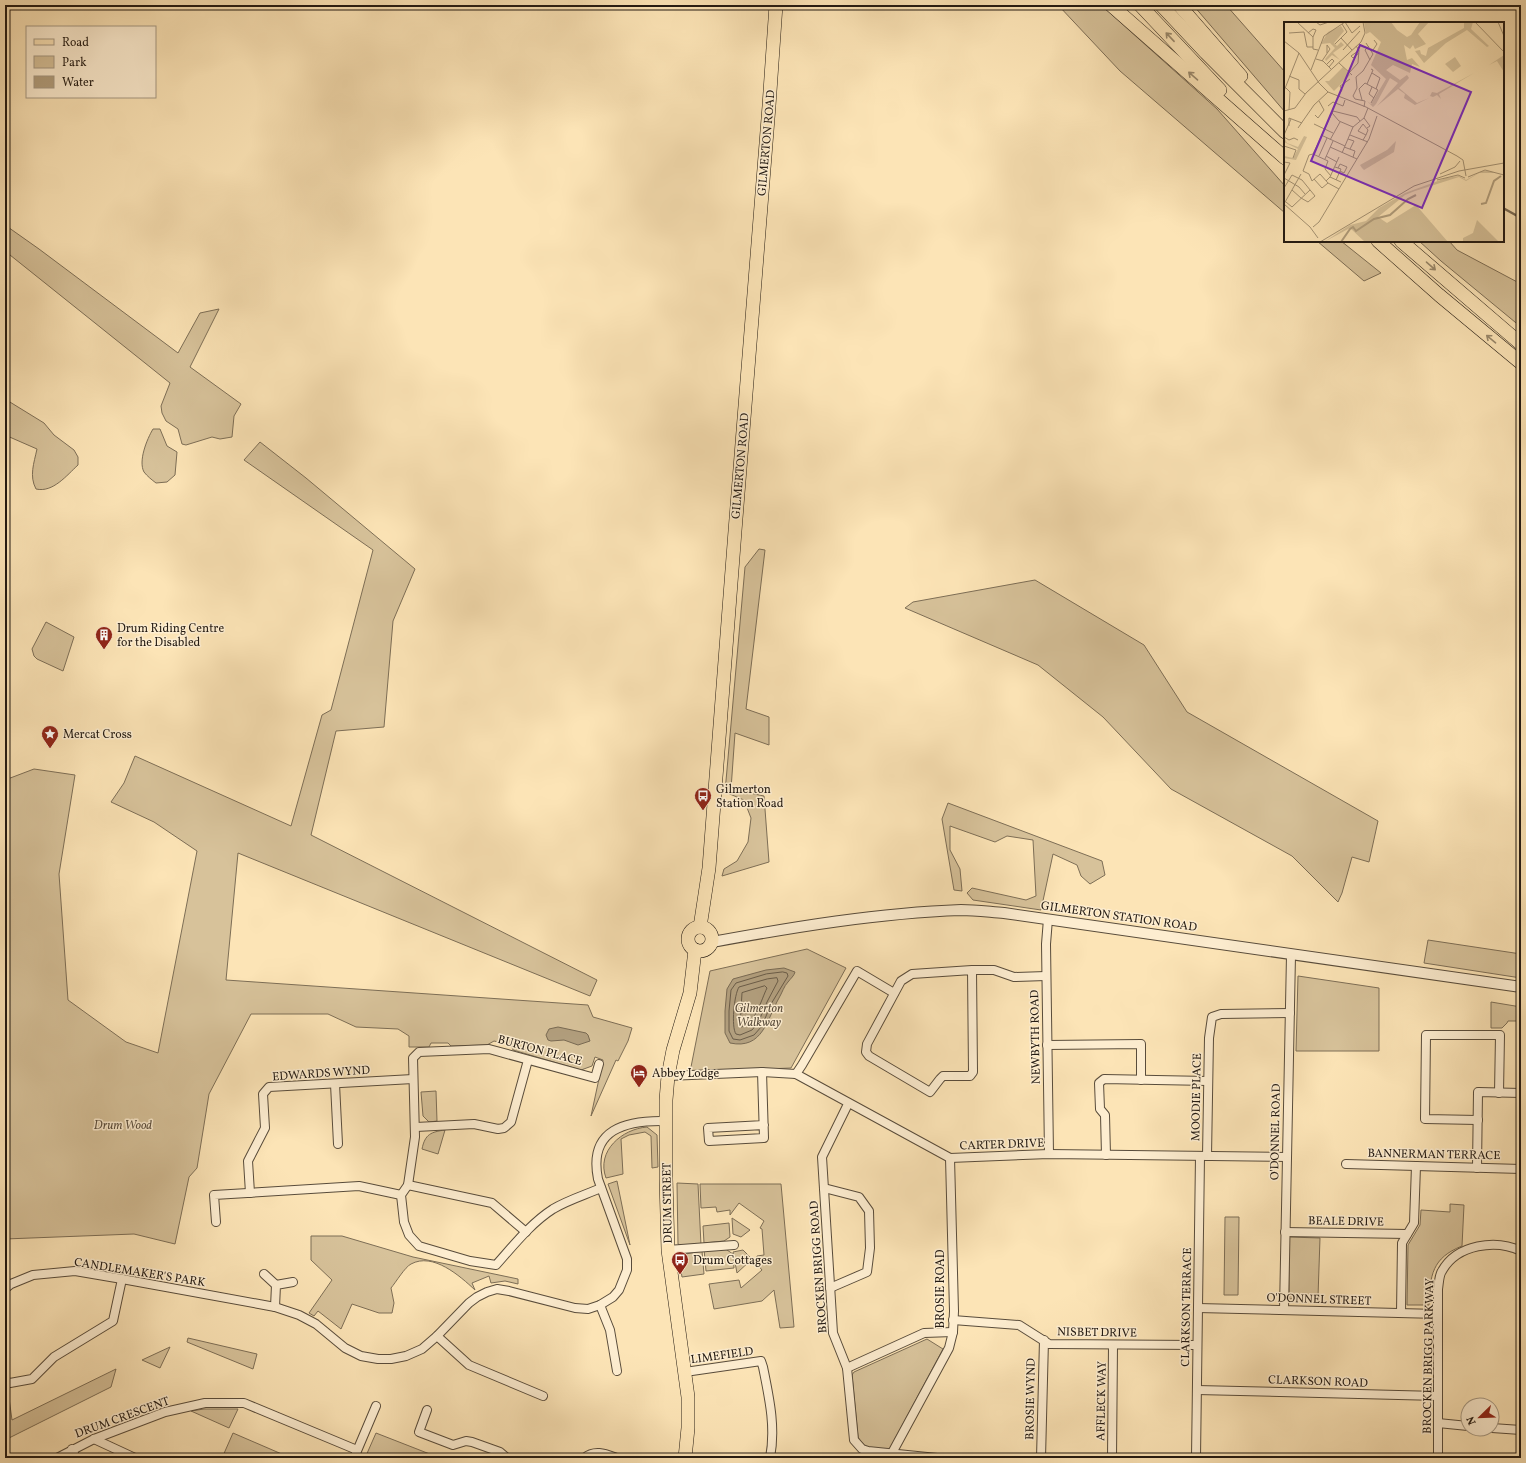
<svg xmlns="http://www.w3.org/2000/svg" width="1526" height="1463" font-family="Vollkorn,serif">
  <style>
    .green { fill: #d7c29a; stroke: #7d6e56 }
    .water { fill: #b29f7e; stroke: #796a53 }
    .lines { fill: none; stroke-linecap: round; stroke-linejoin: round }
    .shore { stroke: #6a5c48; stroke-width: 1 }
    .stream { stroke: #796a53; stroke-width: 2.5 }
    .minor-casing { stroke: #594c3b; stroke-width: 10 }
    .tertiary-casing { stroke: #594c3b; stroke-width: 12 }
    .primary-casing { stroke: #231a12; stroke-width: 14 }
    .trunk-casing { stroke: #231a12; stroke-width: 14 }
    .minor { stroke: #fdedd0; stroke-width: 8 }
    .tertiary { stroke: #fdedd0; stroke-width: 10 }
    .primary { stroke: #fce4b6; stroke-width: 13 }
    .trunk { stroke: #fce4b6; stroke-width: 13 }
    .oneway { stroke: #9a896c }
    .labels { text-anchor: middle; stroke-width: 3; stroke-linejoin: round; paint-order: stroke }
    .street-label { font-size: 12px; fill: #231a12; stroke: #fdedd0 }
    .poi-label { font-size: 12px; fill: #231a12; stroke: #fdedd0; text-anchor: start }
    .park-label { font-size: 12px; font-style: italic; fill: #594c3b; stroke: #fdedd0 }
    .inset-river { fill: none; stroke: #b29f7e; stroke-width: 2 }
    .inset-road { fill: none; stroke: #a59374; stroke-width: 1 }
    .view { fill: #7b2cbf; fill-opacity: 0.15; stroke: #7b2cbf; stroke-width: 2 }
    .inset-edge { fill: none; stroke: #231a12; stroke-width: 2 }
  </style>
  <rect width="100%" height="100%" fill="#fce4b6"/>
  <filter id="stains"><feTurbulence type="fractalNoise" baseFrequency=".005" numOctaves="4"/><feColorMatrix values="0 0 0 0 .2 0 0 0 0 .09 0 0 0 0 .02 0 0 0 .5 -.17"/></filter>
  <radialGradient id="worn" r=".72"><stop offset=".6" stop-color="#630" stop-opacity="0"/><stop offset="1" stop-color="#630" stop-opacity=".3"/></radialGradient>
  <g class="green">
    <polygon points="1058,5 1101,5 1217,109 1285,186 1285,213 1120,71"/>
    <polygon points="1193,5 1226,5 1285,72 1285,112"/>
    <polygon points="5,225 39,249 178,353 200,313 219,309 190,367 241,404 234,416 232,437 220,439 212,437 186,445 182,444 178,429 166,421 162,413 161,406 170,383 5,251"/>
    <polygon points="1317,241 1341,241 1381,273 1364,281"/>
    <polygon points="1419,241 1449,241 1457,250 1521,284 1521,327 1441,261"/>
    <path d="M5,399L44,423L54,435L74,450L78,457V465C67,475 53,493 36,489C29,476 34,463 37,449L5,435Z"/>
    <path d="M153,429H160L167,446L177,452L175,475L167,482L156,483C152,480 147,476 144,472C138,461 147,439 153,429Z"/>
    <polygon points="260,442 306,478 415,569 393,621 384,727 336,731 311,835 597,980 590,996 238,853 226,980 588,1005 593,1017 632,1028 628,1041 618,1061 616,1060 591,1116 603,1060 595,1057 592,1066 581,1070 513,1050 511,1045 494,1041 487,1045 451,1046 448,1043 431,1043 429,1047 409,1047 409,1036 398,1029 356,1027 328,1014 251,1014 209,1094 197,1168 189,1177 175,1244 134,1234 5,1239 5,780 34,769 75,775 59,874 68,1000 126,1042 158,1053 197,851 154,822 111,802 124,783 135,756 291,826 322,715 331,710 373,550 244,460"/>
    <polygon points="759,549 765,550 746,709 769,717 769,745 735,733 731,789 764,796 769,862 722,876 724,869 737,861 748,842 751,818 744,800 725,792 745,567"/>
    <polygon points="1035,580 1144,645 1187,712 1378,821 1369,862 1352,857 1342,893 1338,902 1292,856 1171,789 1103,717 1038,665 905,608 913,602"/>
    <polygon points="46,622 74,637 63,671 37,659 34,656 32,649"/>
    <polygon points="948,803 1102,861 1105,875 1090,884 1081,876 1077,865 1053,854 1041,910 973,900 967,893 972,888 1026,900 1036,896 1033,840 1007,836 995,842 950,826 950,850 960,869 962,891 954,890 942,819"/>
    <polygon points="1428,940 1521,954 1521,978 1424,963"/>
    <polygon points="807,949 846,968 791,1068 690,1072 710,971"/>
    <polygon points="1298,976 1379,988 1379,1051 1296,1051"/>
    <polygon points="1491,1002 1521,1007 1521,1021 1508,1021 1507,1023 1502,1028 1491,1028"/>
    <polygon points="436,1091 437,1121 429,1122 423,1116 421,1092"/>
    <path d="M647,1127L657,1135L658,1167L652,1168L651,1136L645,1132L629,1135L621,1139L623,1174L606,1178C596,1151 622,1129 647,1127Z"/>
    <path d="M445,1130L438,1154L422,1149C425,1134 431,1132 445,1130Z"/>
    <polygon points="617,1181 630,1245 608,1184"/>
    <polygon points="677,1183 698,1184 701,1245 682,1246 678,1244"/>
    <polygon points="700,1184 781,1184 794,1327 780,1328 774,1290 762,1301 714,1309 709,1284 739,1280 741,1288 762,1270 757,1264 757,1256 764,1255 762,1229 760,1228 764,1221 739,1203 730,1215 730,1210 717,1212 716,1207 701,1208"/>
    <path d="M1450,1204L1464,1205L1462,1246C1432,1258 1430,1275 1429,1305H1407L1408,1245L1420,1225L1421,1210L1450,1212Z"/>
    <polygon points="1225,1217 1239,1217 1238,1295 1224,1295"/>
    <polygon points="732,1218 750,1230 741,1237 733,1234"/>
    <polygon points="729,1223 730,1237 724,1241 704,1243 703,1226"/>
    <path d="M311,1236H342L413,1257L518,1279V1284L505,1281L491,1283L489,1276L472,1283L475,1290C460,1276 433,1252 411,1264C405,1267 396,1282 391,1288L394,1303L392,1313H379L352,1304L341,1329L318,1311L314,1316L309,1313L332,1280L311,1260Z"/>
    <polygon points="1289,1237 1320,1238 1318,1297 1289,1299"/>
    <polygon points="724,1248 733,1254 734,1268 706,1271 704,1249"/>
    <polygon points="743,1250 752,1259 737,1273 733,1252"/>
    <polygon points="702,1251 704,1274 682,1277 681,1271 680,1272 678,1258 680,1255"/>
    <polygon points="188,1338 257,1354 253,1369 187,1342"/>
    <path d="M927,1339L943,1349L889,1450C873,1449 867,1451 858,1437L852,1375L854,1372Z"/>
    <polygon points="170,1347 160,1368 142,1360"/>
    <polygon points="116,1369 111,1387 5,1440 5,1392 9,1398 12,1420"/>
    <polygon points="204,1409 238,1409 229,1428 191,1411"/>
    <polygon points="233,1433 291,1458 222,1458"/>
    <polygon points="376,1433 440,1458 365,1458"/>
  </g>
  <g class="water">
    <path d="M784,968L795,972C794,976 791,978 788,982C784,986 782,993 779,998C767,1019 763,1050 730,1043L725,1033V1011L727,989L733,979L766,970Z"/>
    <polygon points="558,1027 586,1033 588,1035 590,1041 578,1045 564,1040 551,1041 548,1040 546,1035 549,1029"/>
  </g>
  <g class="lines">
    <g class="shore">
      <polygon points="783,972 787,973 788,976 771,1004 762,1026 754,1035 740,1040 733,1039 729,1031 729,1011 731,990 736,983 766,974"/>
      <path d="M777,978L778,981L767,1002L758,1023L752,1030L740,1035L736,1034C731,1027 734,995 739,987L767,979Z"/>
      <path d="M765,986L767,988C761,1000 755,1025 741,1027L740,1026L742,993Z"/>
    </g>
    <polyline class="stream" points="1503,208 1521,218"/>
    <defs>
      <g id="minor">
        <polyline points="1048,919 1046,944 1049,1154"/>
        <polyline points="972,970 973,1072 970,1076 943,1076 940,1079 930,1092 869,1056 866,1052 867,1044 901,981 912,974 972,970 994,970 1014,977 1046,976"/>
        <polyline points="1047,1045 1141,1044 1141,1080"/>
        <path d="M599,1064L595,1078L489,1049L419,1052L413,1058L415,1137L408,1185L401,1195L404,1222L409,1235L419,1246L470,1261L496,1265C513,1246 531,1223 553,1209C568,1200 585,1195 601,1188"/>
        <polyline points="762,1072 764,1138 709,1141 708,1128 764,1125"/>
        <polyline points="796,1074 802,1065 857,971 894,993"/>
        <polyline points="668,1076 762,1072 796,1074 950,1158 1049,1154 1287,1157"/>
        <polyline points="335,1084 338,1144"/>
        <polyline points="848,1104 822,1157 833,1333 847,1368 854,1440 862,1449 868,1451 937,1458"/>
        <polyline points="1478,1120 1425,1119 1426,1035 1500,1035 1499,1093"/>
        <polyline points="416,1127 474,1124 498,1129 504,1128 511,1122 528,1060"/>
        <polyline points="1106,1155 1105,1115 1100,1109 1099,1083 1104,1079 1208,1081"/>
        <polyline points="1207,1156 1209,1038 1212,1017 1221,1014 1290,1013"/>
        <polyline points="1346,1164 1521,1169"/>
        <polyline points="1477,1168 1478,1092 1521,1093"/>
        <polyline points="408,1185 492,1203 526,1232"/>
        <polyline points="824,1188 859,1197 869,1211 870,1248 867,1272 830,1288"/>
        <polyline points="250,1193 248,1161 265,1128 263,1094 269,1087 413,1079"/>
        <polyline points="216,1222 214,1195 359,1186 401,1195"/>
        <polyline points="1285,1232 1407,1234"/>
        <polyline points="668,1250 734,1245"/>
        <polyline points="264,1274 276,1285"/>
        <path d="M5,1289L11,1284L33,1275L75,1271L122,1279L275,1307L299,1315L316,1324L345,1348L361,1356L378,1359H391L406,1356L422,1349L437,1336L469,1303L477,1297L487,1292L497,1289L509,1291L575,1308L588,1309L600,1305L613,1297L619,1290L627,1270V1259L598,1179C588,1129 626,1120 666,1121"/>
        <polyline points="600,1305 610,1330 617,1371"/>
        <polyline points="275,1307 276,1285 293,1282"/>
        <polyline points="1198,1308 1438,1314"/>
        <polyline points="1284,1310 1291,955"/>
        <polyline points="1401,1313 1402,1243 1414,1223 1416,1166"/>
        <polyline points="953,1320 1019,1325 1049,1344 1197,1345"/>
        <polyline points="437,1336 469,1365 543,1396"/>
        <polyline points="847,1368 924,1333 953,1332"/>
        <path d="M685,1372L761,1361L763,1367C769,1397 776,1427 770,1458"/>
        <polyline points="5,1381 10,1383 32,1379 54,1357 113,1321 122,1279"/>
        <polyline points="1197,1390 1438,1396"/>
        <polyline points="427,1410 419,1432 453,1445 466,1441 472,1442 500,1452 507,1458"/>
        <polyline points="1438,1423 1468,1426"/>
        <polyline points="1492,1428 1521,1430"/>
        <polyline points="94,1439 135,1458"/>
        <polyline points="72,1449 76,1458"/>
        <polyline points="892,1453 949,1348 953,1332 954,1311 950,1158"/>
        <polyline points="57,1458 94,1439 165,1412 205,1403 244,1403 357,1450"/>
        <polyline points="354,1458 376,1406"/>
        <path d="M584,1458C595,1449 606,1454 617,1458"/>
        <polyline points="1041,1458 1044,1340"/>
        <polyline points="1112,1458 1113,1345"/>
        <polyline points="1196,1458 1200,1156"/>
        <path d="M1438,1458V1289C1439,1283 1439,1275 1442,1271C1457,1244 1496,1239 1521,1251"/>
      </g>
      <path id="tertiary" d="M712,942C794,927 878,913 961,910C975,910 990,912 1004,913L1521,987"/>
      <g id="primary">
        <polyline points="700,927 709,868 735,531 769,106 776,5"/>
        <circle cx="700" cy="939" r="12"/>
        <polyline points="685,1458 688,1428 688,1397 668,1250 666,1179 666,1100 668,1076 673,1050 690,993 695,950"/>
      </g>
      <g id="trunk">
        <polyline points="1111,5 1285,158"/>
        <polyline points="1140,5 1220,90"/>
        <polyline points="1161,5 1206,53 1285,132"/>
        <polyline points="1179,5 1241,76"/>
        <polyline points="1378,241 1439,295 1521,363"/>
        <polyline points="1401,241 1521,344"/>
      </g>
    </defs>
    <use href="#minor" class="minor-casing"/>
    <use href="#tertiary" class="tertiary-casing"/>
    <use href="#primary" class="primary-casing"/>
    <use href="#trunk" class="trunk-casing"/>
    <use href="#minor" class="minor"/>
    <use href="#tertiary" class="tertiary"/>
    <use href="#primary" class="primary"/>
    <use href="#trunk" class="trunk"/>
  </g>
  <defs><path id="oneway-shaft" d="M-6 0H5M1.5-3L5.5 0L1.5 3" fill="none" stroke-width="1.6" stroke-linecap="round" stroke-linejoin="round"/></defs>
  <g class="oneway">
    <use href="#oneway-shaft" transform="translate(1170 37) rotate(-133)"/>
    <use href="#oneway-shaft" transform="translate(1193 76) rotate(-139)"/>
    <use href="#oneway-shaft" transform="translate(1431 266) rotate(41)"/>
    <use href="#oneway-shaft" transform="translate(1491 339) rotate(-140)"/>
  </g>
  <defs>
    <symbol id="building-pin" viewBox="-11 -11 22 30"><path d="M0 17L-7.5 6A9.5 9.5 0 1 1 7.5 6Z" fill="#8f2418" stroke="#fdedd0"/><path d="M-4-6H4V6H1V3H-1V6H-4ZM-2.5-4.3h1.7v1.8h-1.7ZM.8-4.3h1.7v1.8H.8ZM-2.5-1h1.7V.8h-1.7ZM.8-1h1.7V.8H.8Z" fill="#fff"/></symbol>
    <symbol id="sight-pin" viewBox="-11 -11 22 30"><path d="M0 17L-7.5 6A9.5 9.5 0 1 1 7.5 6Z" fill="#8f2418" stroke="#fdedd0"/><path d="M0-6L1.8-2.2L6-1.7L2.9 1.2L3.7 5.4L0 3.3L-3.7 5.4L-2.9 1.2L-6-1.7L-1.8-2.2Z" fill="#fff"/></symbol>
    <symbol id="bus-pin" viewBox="-11 -11 22 30"><path d="M0 17L-7.5 6A9.5 9.5 0 1 1 7.5 6Z" fill="#8f2418" stroke="#fdedd0"/><path d="M-5-6H5V4H4V6H2V4H-2V6H-4V4H-5ZM-3.5-4V0h7V-4ZM-3.5 1.2v1.5H-2V1.2ZM2 1.2v1.5H3.5V1.2Z" fill="#fff"/></symbol>
    <symbol id="hotel-pin" viewBox="-11 -11 22 30"><path d="M0 17L-7.5 6A9.5 9.5 0 1 1 7.5 6Z" fill="#8f2418" stroke="#fdedd0"/><path d="M-6-4.5h1.5V1H6V5H4.5V3h-9V5H-6ZM-4 0a1.8 1.8 0 1 1 3.6 0ZM.5 0V-2.5h3Q6-2.5 6 0Z" fill="#fff"/></symbol>
  </defs>
  <g fill-rule="evenodd">
    <use href="#building-pin" x="94" y="625" width="20" height="27"/>
    <use href="#sight-pin" x="40" y="724" width="20" height="27"/>
    <use href="#bus-pin" x="693" y="786" width="20" height="27"/>
    <use href="#hotel-pin" x="629" y="1063" width="20" height="27"/>
    <use href="#bus-pin" x="670" y="1250" width="20" height="27"/>
  </g>
  <g class="labels">
    <g class="street-label">
      <text transform="translate(766 143) rotate(-85)" y="4">GILMERTON ROAD</text>
      <text transform="translate(740 466) rotate(-85)" y="4">GILMERTON ROAD</text>
      <text transform="translate(1119 916) rotate(8)" y="4">GILMERTON STATION ROAD</text>
      <text transform="translate(1035 1037) rotate(-91)" y="4">NEWBYTH ROAD</text>
      <text transform="translate(540 1050) rotate(15)" y="4">BURTON PLACE</text>
      <text transform="translate(321 1073) rotate(-4)" y="4">EDWARDS WYND</text>
      <text transform="translate(1196 1097) rotate(-89)" y="4">MOODIE PLACE</text>
      <text transform="translate(1275 1132) rotate(-89)" y="4">O'DONNEL ROAD</text>
      <text transform="translate(1002 1144) rotate(-2)" y="4">CARTER DRIVE</text>
      <text transform="translate(1434 1154) rotate(1)" y="4">BANNERMAN TERRACE</text>
      <text transform="translate(667 1203) rotate(-91)" y="4">DRUM STREET</text>
      <text transform="translate(1346 1221) rotate(1)" y="4">BEALE DRIVE</text>
      <text transform="translate(818 1267) rotate(-94)" y="4">BROCKEN BRIGG ROAD</text>
      <text transform="translate(140 1272) rotate(9)" y="4">CANDLEMAKER'S PARK</text>
      <text transform="translate(940 1289) rotate(-90)" y="4">BROSIE ROAD</text>
      <text transform="translate(1319 1299) rotate(2)" y="4">O'DONNEL STREET</text>
      <text transform="translate(1186 1307) rotate(-89)" y="4">CLARKSON TERRACE</text>
      <text transform="translate(1097 1332) rotate(1)" y="4">NISBET DRIVE</text>
      <text transform="translate(722 1355) rotate(-8)" y="4">LIMEFIELD</text>
      <text transform="translate(1428 1356) rotate(-89)" y="4">BROCKEN BRIGG PARKWAY</text>
      <text transform="translate(1318 1381) rotate(2)" y="4">CLARKSON ROAD</text>
      <text transform="translate(1030 1399) rotate(-89)" y="4">BROSIE WYND</text>
      <text transform="translate(1101 1401) rotate(-89)" y="4">AFFLECK WAY</text>
      <text transform="translate(122 1417) rotate(-20)" y="4">DRUM CRESCENT</text>
    </g>
    <g class="poi-label">
      <text x="117" y="632">Drum Riding Centre<tspan x="117" dy="14">for the Disabled</tspan></text>
      <text x="63" y="738">Mercat Cross</text>
      <text x="716" y="793">Gilmerton<tspan x="716" dy="14">Station Road</tspan></text>
      <text x="652" y="1077">Abbey Lodge</text>
      <text x="693" y="1264">Drum Cottages</text>
    </g>
    <g class="park-label">
      <text x="759" y="1012">Gilmerton<tspan x="759" dy="14">Walkway</tspan></text>
      <text x="123" y="1129">Drum Wood</text>
    </g>
  </g>
  <g transform="translate(1284 22)">
    <rect width="220" height="220" fill="#fce4b6"/>
    <path d="M80,0H107L113,8L123,15L127,13L136,0H145L134,12L142,22L131,27L129,23L126,27L120,23L123,38L128,36L136,45L128,42L126,51L109,43L102,48L116,58L123,53L125,56L115,66L133,81L145,76L131,83L120,76L121,72L114,67L93,84L114,61L106,56L92,82L89,85L83,79L87,82L102,57L87,43L97,20L86,10L82,12ZM180,0H189L187,7L205,24L203,25L183,8L162,21L140,41L131,29L136,28L137,32L142,34L144,26L180,6ZM57,4L60,9L50,21L53,24L57,20L60,23L49,31L56,38L48,33L42,39L41,37L51,26L46,21L37,22L44,10ZM220,33V50L213,39L205,43ZM171,35L177,44L169,50L161,42ZM59,45L66,53L50,69L41,59H45ZM190,51L155,72L157,77L153,73L149,75L146,74L148,70L153,71ZM20,114L23,115L12,138L0,136V134L9,136L14,127L0,120V115L3,121L14,125ZM112,119L110,130L80,148L78,146L76,143L103,128ZM198,149H205L212,151H195L182,159L175,155L131,169L121,173L94,195L103,201L132,183L164,220H81L66,206L40,220L66,203L82,199L95,186L121,171L162,156L175,154L182,158ZM193,198L215,220H179V216L189,211Z" fill="#d7c29a"/>
    <path class="inset-river" d="M197,182L202,181L210,159L217,154M57,220L66,207L69,205L72,209L90,197L106,193L124,177L132,173"/>
    <path class="inset-road" d="M13,0L29,15V27L34,28M32,0L36,3L45,0M61,0L68,11L76,4M191,0L220,30M214,0L220,14M20,10L23,25H29M5,11L20,10M24,11L29,7L32,8L29,15M57,16L68,28M0,19L15,31L35,61L44,70L82,85L173,134L179,138L182,154M51,22L63,10L58,2M85,24L81,28L86,38M59,28L76,9M89,28L93,22L90,18M74,29L67,34L69,36L75,31M32,37L39,39L47,47M38,39L46,27L43,23V31M55,41L68,53M43,42L48,37L50,39L45,45M27,48L40,14L61,0M65,51L74,41L75,28L72,24M88,51L96,56L92,67M5,54L15,58V67L21,72M83,62L89,48L87,47M1,65L6,70L5,88M88,65L85,72L90,76M0,69L15,31M54,74L58,68L56,64L66,57M78,78L75,67L81,61L94,68L87,81M44,84L49,80L59,84L61,78M80,85L81,79L71,77L69,74L73,66L72,55L79,49L89,32L82,21M0,89L11,86L22,71L77,20L81,11L79,0M48,91L55,99L69,105M31,93L34,96L40,88L35,79M80,96L86,104L83,106M30,102L49,111M5,104V96L18,101M14,106L30,83L44,70M0,113L7,97M37,113L61,124M66,113L84,120M0,115L5,118L10,116L14,118M64,117L70,119L66,127M46,118L56,100M79,118L82,113L84,108L79,102L74,109L82,113M0,124L12,128L9,136M46,125L73,137M60,125L71,129L69,135M58,131L69,105L80,96L84,86M29,132L49,89L73,95L76,99M35,134L43,116M42,134L53,140M41,137L49,119M0,140L6,141L0,153M51,145L57,147L52,158M54,146L56,142L63,145L60,151L56,149M25,152L19,149L25,133L29,132L44,139L41,147L47,154M25,152L28,159L36,152L44,161L55,167M156,152L171,145L176,139M46,155L57,160M184,155L201,148L220,153M0,156L15,165L21,172M30,157L38,166L44,161M153,158L174,153L181,156M42,159L46,155L55,135M0,166L8,153L18,158L31,174L24,180L17,176M8,168L17,176M2,180L8,185L26,168M0,182L26,205L34,216M0,182L17,152M29,205L35,200L85,117L93,94M36,220L130,164L175,149L220,141"/>
    <path class="view" d="M76,23L187,70L138,186L27,139Z"/>
    <rect width="220" height="220" class="inset-edge"/>
  </g>
  <rect width="1526" height="1463" fill="none" stroke="#fce4b6" stroke-width="20"/>
  <rect x="6" y="6" width="1514" height="1451" fill="none" stroke="#231a12" stroke-width="2"/>
  <rect x="10" y="10" width="1506" height="1443" fill="none" stroke="#231a12"/>
  <rect x="26" y="26" width="130" height="72" fill="#fdedd0" stroke="#a69984"/>
  <rect x="34" y="39" width="20" height="6" fill="#fce4b6" stroke="#a69984"/>
  <text x="62" y="46" font-size="12" fill="#231a12">Road</text>
  <rect x="34" y="56" width="20" height="12" fill="#d7c29a" stroke="#a69984"/>
  <text x="62" y="66" font-size="12" fill="#231a12">Park</text>
  <rect x="34" y="76" width="20" height="12" fill="#b29f7e" stroke="#a69984"/>
  <text x="62" y="86" font-size="12" fill="#231a12">Water</text>
  <g transform="translate(1480 1417) rotate(247)"><circle r="19" fill="#fdedd0" stroke="#a69984"/>
  <path d="M0-3L7 15L0 10L-7 15Z" fill="#8f2418"/>
  <text y="-6" font-size="11" font-weight="bold" text-anchor="middle" fill="#231a12">N</text>
  </g>
  <rect width="100%" height="100%" filter="url(#stains)"/>
  <rect width="100%" height="100%" fill="url(#worn)"/>
</svg>
